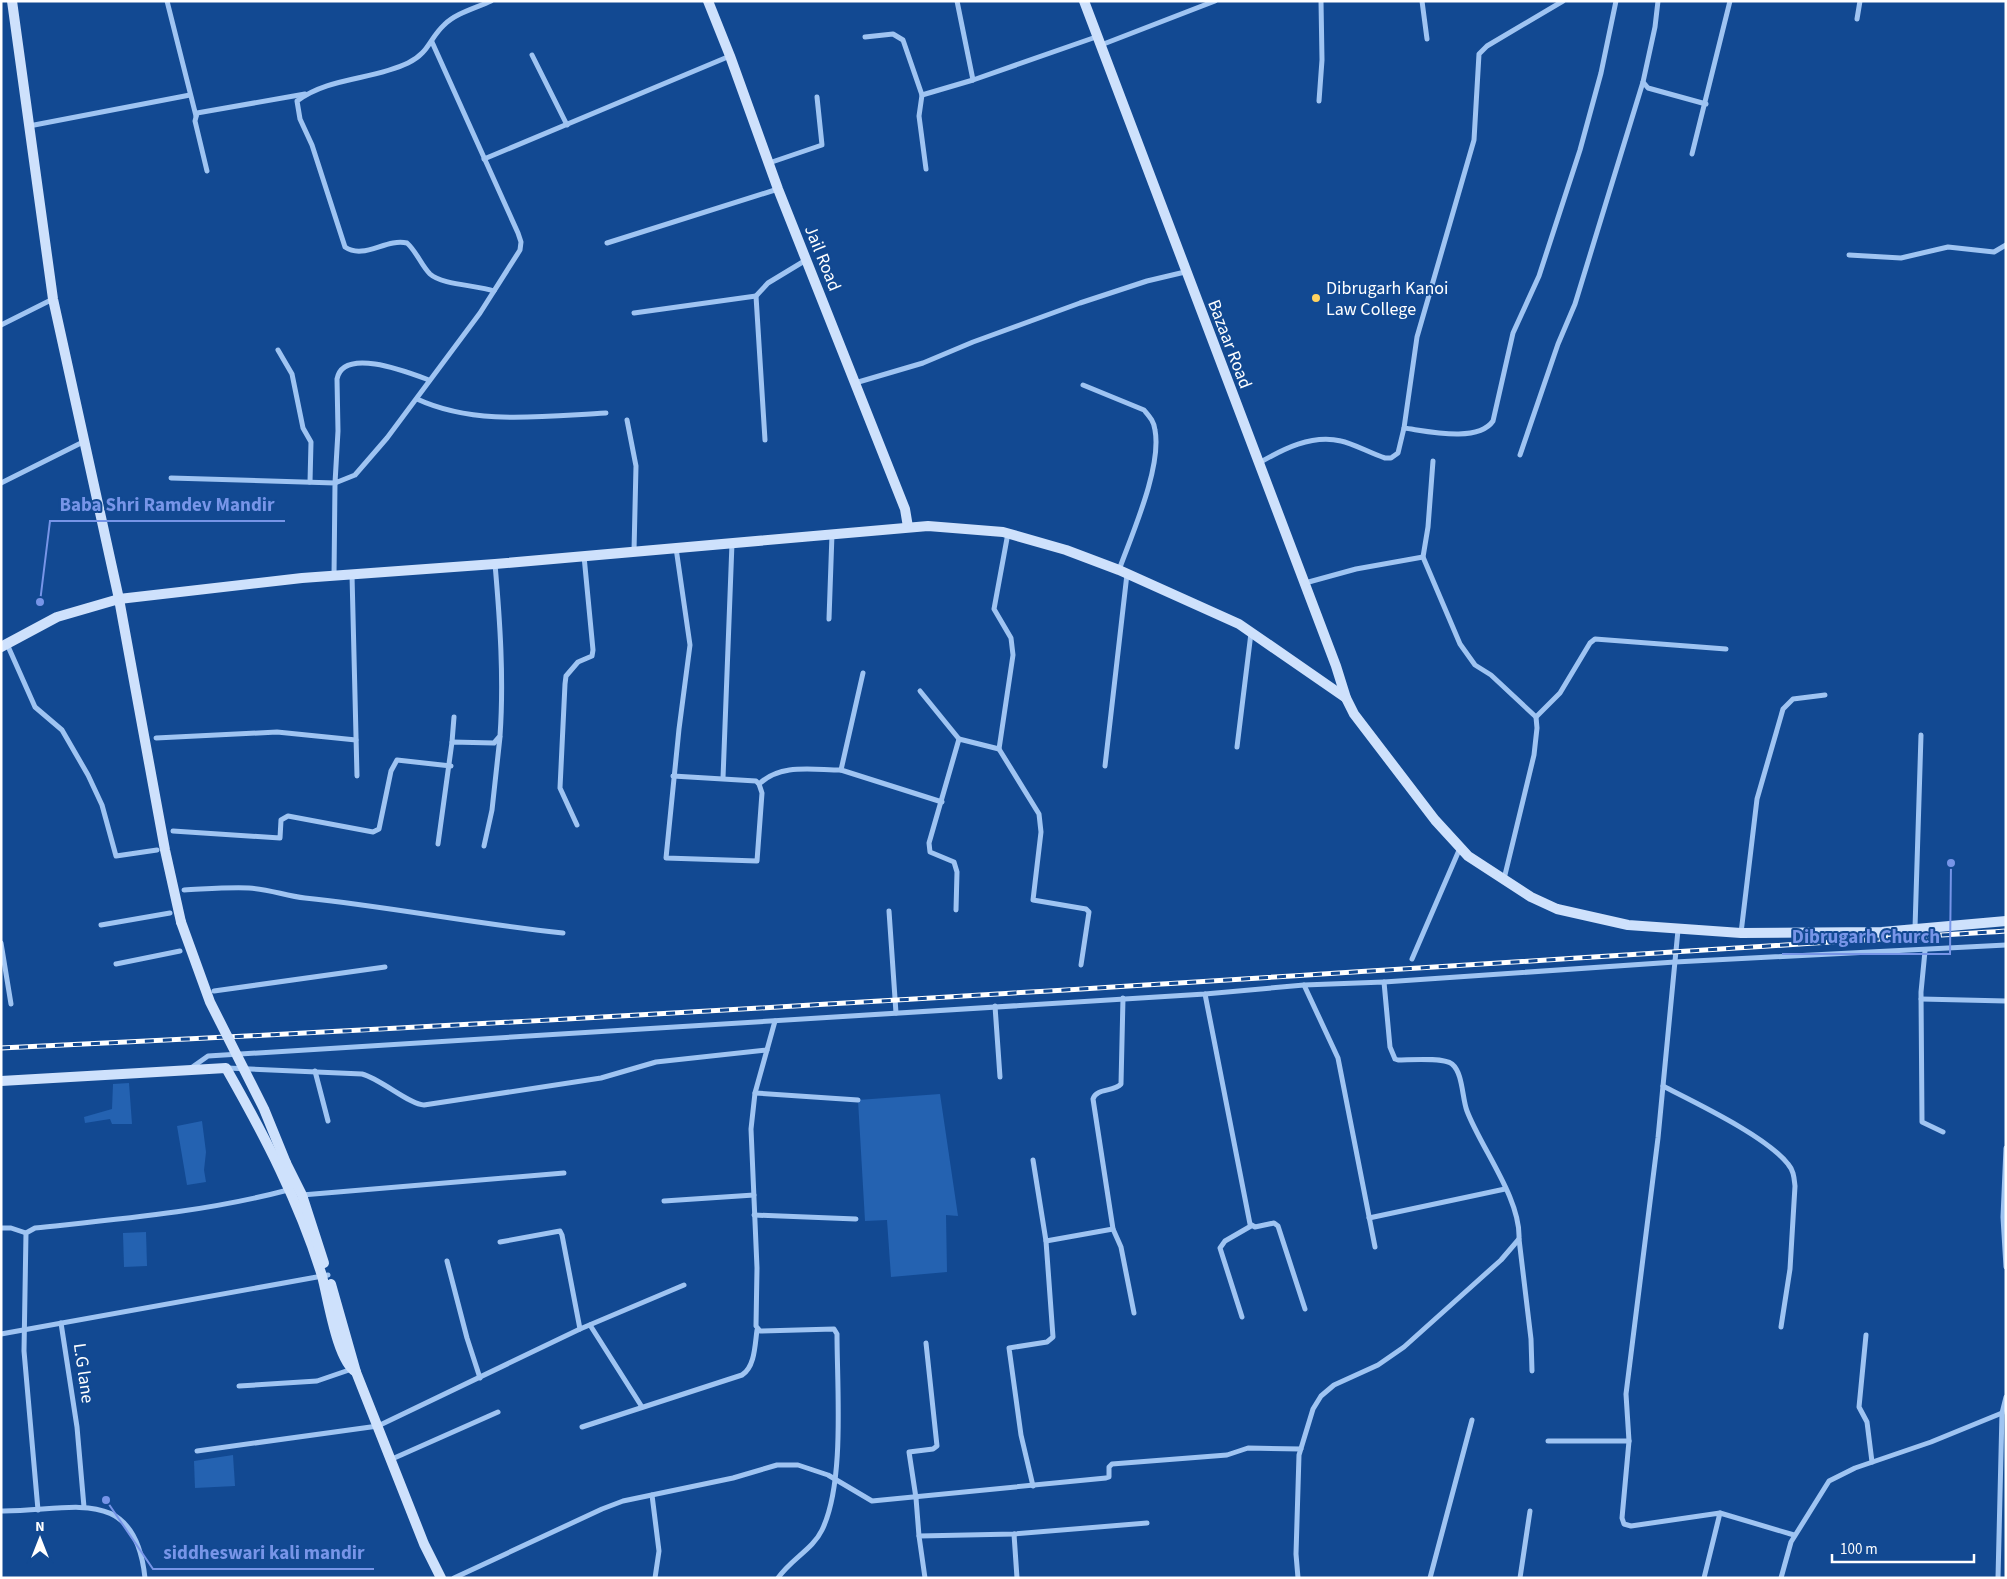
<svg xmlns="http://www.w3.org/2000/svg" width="2007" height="1579" font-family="'Source Sans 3',sans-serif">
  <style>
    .green { fill: #2462b1 }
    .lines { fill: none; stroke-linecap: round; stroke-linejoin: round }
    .street { stroke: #9fc4f2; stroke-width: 5 }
    .secondary { stroke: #cee1fc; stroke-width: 10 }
    .rail-casing { stroke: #fff; stroke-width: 5 }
    .rail { stroke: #124992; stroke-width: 3; stroke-dasharray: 9; stroke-linecap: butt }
    .secondary-bridge { stroke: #cee1fc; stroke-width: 10 }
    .poi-dot { fill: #ffd360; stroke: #124992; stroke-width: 2 }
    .labels { text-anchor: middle; stroke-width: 4; stroke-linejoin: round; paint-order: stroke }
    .street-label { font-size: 18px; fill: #fff; stroke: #124992 }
    .poi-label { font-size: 18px; fill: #fff; stroke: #124992; text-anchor: start }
    .leader { fill: none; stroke: #7795e8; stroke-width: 2 }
    .callout-dot { fill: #7795e8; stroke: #124992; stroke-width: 2 }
    .callout-label { font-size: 19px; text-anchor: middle; font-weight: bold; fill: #7795e8; stroke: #124992; stroke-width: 4; stroke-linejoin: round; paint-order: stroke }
  </style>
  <rect width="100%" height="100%" fill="#124992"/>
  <g class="green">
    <polygon points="129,1083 132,1124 112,1124 110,1119 85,1123 84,1117 112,1109 113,1084"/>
    <polygon points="940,1094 958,1216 946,1215 947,1272 891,1277 887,1220 865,1221 858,1100"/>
    <polygon points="202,1121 206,1152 204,1170 206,1182 187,1185 177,1126"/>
    <polygon points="146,1232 147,1266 124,1267 123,1233"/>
    <polygon points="233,1455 235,1486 195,1488 194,1461"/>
  </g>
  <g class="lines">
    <g class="street">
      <polyline points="167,1 196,116"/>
      <path d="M491,1C476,8 456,13 444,25C429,39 429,53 408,63C373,80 329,77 297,101L300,119L312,145L345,247C364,260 386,238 407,243C417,252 421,265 430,274C442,285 477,285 494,291"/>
      <polyline points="957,1 973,80"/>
      <polyline points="1422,1 1427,39"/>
      <polyline points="1658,1 1655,27 1643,82 1648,88 1706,104"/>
      <polyline points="1857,19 1860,1"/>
      <polyline points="865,37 893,34 903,40 922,95 919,116 926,169"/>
      <polyline points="1101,45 1215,1"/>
      <polyline points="532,55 567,125"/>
      <polyline points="922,95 973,80 1096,37"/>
      <polyline points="1319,101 1322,60 1321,1"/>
      <polyline points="29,126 190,95"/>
      <polyline points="1692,154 1730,1"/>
      <polyline points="484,159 730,56"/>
      <polyline points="769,163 822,145 817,97"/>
      <polyline points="207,171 195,121 197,113 305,94"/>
      <polyline points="607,243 778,189"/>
      <polyline points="1849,255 1901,258 1948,247 1994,252 2006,245"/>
      <polyline points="634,313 756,296"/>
      <polyline points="1,325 53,299"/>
      <polyline points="278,350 292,374 303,428 311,442 310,482"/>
      <path d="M429,380C410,373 343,346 337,379L338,431L335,483L355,475L387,438L480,313L520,250L521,242L518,233L432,42"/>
      <polyline points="855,383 923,363 973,342 1080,303 1147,281 1185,272"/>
      <path d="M1083,385L1144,410C1149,416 1154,421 1155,430C1162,467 1132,534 1119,570"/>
      <path d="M417,399C475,426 544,416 606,413"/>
      <polyline points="627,420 636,466 634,551"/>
      <path d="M1404,428C1427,431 1478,443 1493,421L1513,333L1539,276L1580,150L1601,73L1616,1"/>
      <polyline points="765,440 756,296 768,283 806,260"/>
      <polyline points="1520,455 1558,344 1575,304 1643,82"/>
      <polyline points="1433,461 1428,527 1423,557 1460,644 1475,665 1491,675 1536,717 1560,693 1590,643 1595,639 1726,649"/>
      <path d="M1259,463C1283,449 1312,434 1341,441C1352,443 1372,454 1385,458H1391L1398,453L1404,428L1417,337L1474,140L1479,54L1487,46L1563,1"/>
      <polyline points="171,478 335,483 334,576"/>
      <polyline points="1,483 83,442"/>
      <polyline points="1008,533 994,609 1011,638 1013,655 999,749 1039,814 1041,832 1033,900 1086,909 1089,912 1081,965"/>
      <polyline points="352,575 357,776"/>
      <polyline points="1305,583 1356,569 1423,557"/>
      <polyline points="829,619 832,534"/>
      <polyline points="7,644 35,707 62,730 88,775 102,805 116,856 157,850"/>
      <polyline points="920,691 959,739"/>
      <polyline points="156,738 277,732 356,740"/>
      <polyline points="452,742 454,717"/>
      <polyline points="1237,747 1251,633"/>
      <polyline points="1105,766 1127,574"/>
      <polyline points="841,770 942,802"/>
      <polyline points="673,776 756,781 759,784 762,793 757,861 666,858 679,729 690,645 676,548"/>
      <polyline points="723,778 732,543"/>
      <path d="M759,784C781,763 813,770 841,770L863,673"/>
      <polyline points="577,825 560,788 565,684 566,676 578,662 592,656 593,650 584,556"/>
      <polyline points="173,831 280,838 281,820 288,816 373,832 379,829 391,771 397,760 451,766"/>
      <path d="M438,844L452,742L494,743L500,736C504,679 500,621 495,564"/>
      <polyline points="484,846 492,810 500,737"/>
      <polyline points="1504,879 1534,755 1537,728 1536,717"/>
      <path d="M184,890C206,889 228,887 249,888C269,889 286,896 305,898C392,907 476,924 563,933"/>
      <polyline points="956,910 957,872 954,862 930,852 929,843 959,739 999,749"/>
      <polyline points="889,911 896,1013"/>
      <polyline points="101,925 170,913"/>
      <polyline points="1915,928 1921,735"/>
      <polyline points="1678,930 1658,1138 1626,1394 1629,1441 1622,1518 1624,1524 1631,1526 1720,1513 1704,1578"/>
      <polyline points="1741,933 1757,799 1783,709 1793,699 1825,695"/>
      <polyline points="1,943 11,1004"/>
      <polyline points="1925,951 1921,992 1922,1122 1943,1132"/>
      <polyline points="1412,959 1460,848"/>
      <polyline points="116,964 180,951"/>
      <polyline points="1384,982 1675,962 2006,945"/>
      <polyline points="1304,985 1338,1058 1375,1247"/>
      <polyline points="214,991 385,967"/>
      <polyline points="1205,994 1250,1224 1255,1227 1274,1223 1278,1226 1305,1309"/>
      <path d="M1123,998L1121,1084C1114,1092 1096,1088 1093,1099L1113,1229L1121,1247L1134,1313"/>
      <polyline points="1921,999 2006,1001"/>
      <polyline points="995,1006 1000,1077"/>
      <path d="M775,1021L755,1093L751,1129L757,1268L756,1326L760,1331L834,1329L837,1334C837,1388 845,1483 822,1530C813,1549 791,1559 778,1578"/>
      <path d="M191,1068L208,1056L1205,994L1304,985L1384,982L1390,1047L1395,1059L1398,1060C1410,1060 1443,1057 1452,1064C1463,1073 1462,1098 1467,1111C1481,1148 1521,1199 1519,1239L1501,1260L1404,1347L1378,1365L1334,1385L1321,1396L1313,1409L1299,1455L1296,1554L1298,1578"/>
      <path d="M227,1068L362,1074C381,1079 410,1105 424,1105L601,1078L656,1062L767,1050"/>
      <polyline points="315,1071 328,1121"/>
      <path d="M1663,1086C1696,1103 1766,1136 1788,1164C1794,1171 1794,1178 1795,1186L1790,1269L1781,1327"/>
      <polyline points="755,1093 858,1100"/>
      <polyline points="2006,1148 2003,1217 2006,1267"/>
      <polyline points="1033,1160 1046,1241 1053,1337 1047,1342 1009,1348 1021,1435 1033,1486"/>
      <polyline points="302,1195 564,1173"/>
      <polyline points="664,1201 754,1195"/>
      <polyline points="754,1215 856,1219"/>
      <polyline points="1369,1218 1505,1189"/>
      <polyline points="1,1228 11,1228 26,1233"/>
      <polyline points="1519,1239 1531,1339 1532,1371"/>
      <polyline points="1046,1241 1113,1229"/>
      <polyline points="500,1242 560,1231 562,1235 580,1329"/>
      <polyline points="447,1261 467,1338 480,1378"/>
      <polyline points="1242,1317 1220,1248 1225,1241 1251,1226"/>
      <polyline points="61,1323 77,1427 84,1507"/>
      <polyline points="590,1325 642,1407"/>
      <polyline points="1,1334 328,1275"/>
      <polyline points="1866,1335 1859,1407 1867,1422 1872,1462"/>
      <polyline points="239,1386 317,1381 352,1369"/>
      <path d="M582,1427L742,1375C755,1367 755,1344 757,1330"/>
      <polyline points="1548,1441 1629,1441"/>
      <polyline points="197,1451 378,1426 580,1329 684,1285"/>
      <polyline points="392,1459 498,1412"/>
      <polyline points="652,1495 659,1551 655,1578"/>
      <path d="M38,1510L24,1351L26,1233L35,1228C120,1219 205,1212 288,1190"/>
      <path d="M1,1511C70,1512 135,1482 145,1578"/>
      <polyline points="1720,1513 1794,1535"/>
      <polyline points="1014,1534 1017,1578"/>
      <polyline points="919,1536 916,1498 909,1452 933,1449 937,1446 926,1343"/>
      <polyline points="454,1578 602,1509 623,1501 733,1478 777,1465 798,1465 828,1475 872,1501 1106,1478 1109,1477 1109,1467 1112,1464 1227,1455 1248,1448 1301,1449"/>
      <polyline points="925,1578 919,1536 1014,1534 1147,1523"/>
      <polyline points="1430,1578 1472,1420"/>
      <polyline points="1520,1578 1530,1511"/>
      <polyline points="1781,1578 1791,1542 1829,1481 1855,1468 1931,1442 2002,1413"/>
      <polyline points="1998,1578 2002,1413 2006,1397"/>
    </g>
    <g class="secondary">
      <polyline points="12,1 53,299 119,599 165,850 181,922"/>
      <polyline points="708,1 730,56 778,189 905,509 908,527"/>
      <polyline points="1084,1 1336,666 1346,698 1354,714 1435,820 1468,856 1531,897 1557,909 1628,925 1741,933 1882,932 2006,921"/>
      <polyline points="1,647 57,617 119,599 302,578 495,564 928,526 1003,532 1066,550 1119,570 1239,624 1346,698"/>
      <path d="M1,1081L226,1068C263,1133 300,1203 322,1276C328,1298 337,1361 356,1372"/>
      <polyline points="286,1163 302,1195 324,1263"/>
      <polyline points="331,1284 356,1372 424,1544 441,1578"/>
    </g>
    <defs>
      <path id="rail" d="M1,1048C670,1017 1338,973 2006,931"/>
    </defs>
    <use href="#rail" class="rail-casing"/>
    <use href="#rail" class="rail"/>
    <polyline class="secondary-bridge" points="181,922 210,1002 264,1109 286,1163"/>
  </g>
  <circle class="poi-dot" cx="1316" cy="298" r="5"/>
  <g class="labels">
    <g class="street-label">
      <text transform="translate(823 258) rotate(68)" y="6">Jail Road</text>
      <text transform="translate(1230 344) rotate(69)" y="6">Bazaar Road</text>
      <text transform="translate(84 1373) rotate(82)" y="6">L.G lane</text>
    </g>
    <g class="poi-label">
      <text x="1326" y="294">Dibrugarh Kanoi<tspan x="1326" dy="21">Law College</tspan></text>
    </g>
  </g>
  <path class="leader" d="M40 602L50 521H285M1951 863L1950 954H1782M106 1500L153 1569H374"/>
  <g class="callout-dot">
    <circle cx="40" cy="602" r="5"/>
    <circle cx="1951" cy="863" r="5"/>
    <circle cx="106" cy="1500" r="5"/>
  </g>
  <g class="callout-label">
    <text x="167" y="511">Baba Shri Ramdev Mandir</text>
    <text x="1866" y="943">Dibrugarh Church</text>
    <text x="264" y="1559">siddheswari kali mandir</text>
  </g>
  <rect width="2007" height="1579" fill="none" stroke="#ffffff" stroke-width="5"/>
  <g transform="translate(40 1539)" stroke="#124992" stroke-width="4" paint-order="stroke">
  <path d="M0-4L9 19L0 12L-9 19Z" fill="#ffffff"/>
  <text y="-8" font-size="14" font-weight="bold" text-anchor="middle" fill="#ffffff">N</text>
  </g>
  <path d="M1832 1554v8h142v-8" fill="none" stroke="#ffffff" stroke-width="2.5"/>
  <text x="1840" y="1554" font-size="15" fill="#ffffff" stroke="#124992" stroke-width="4" paint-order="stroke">100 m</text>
</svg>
